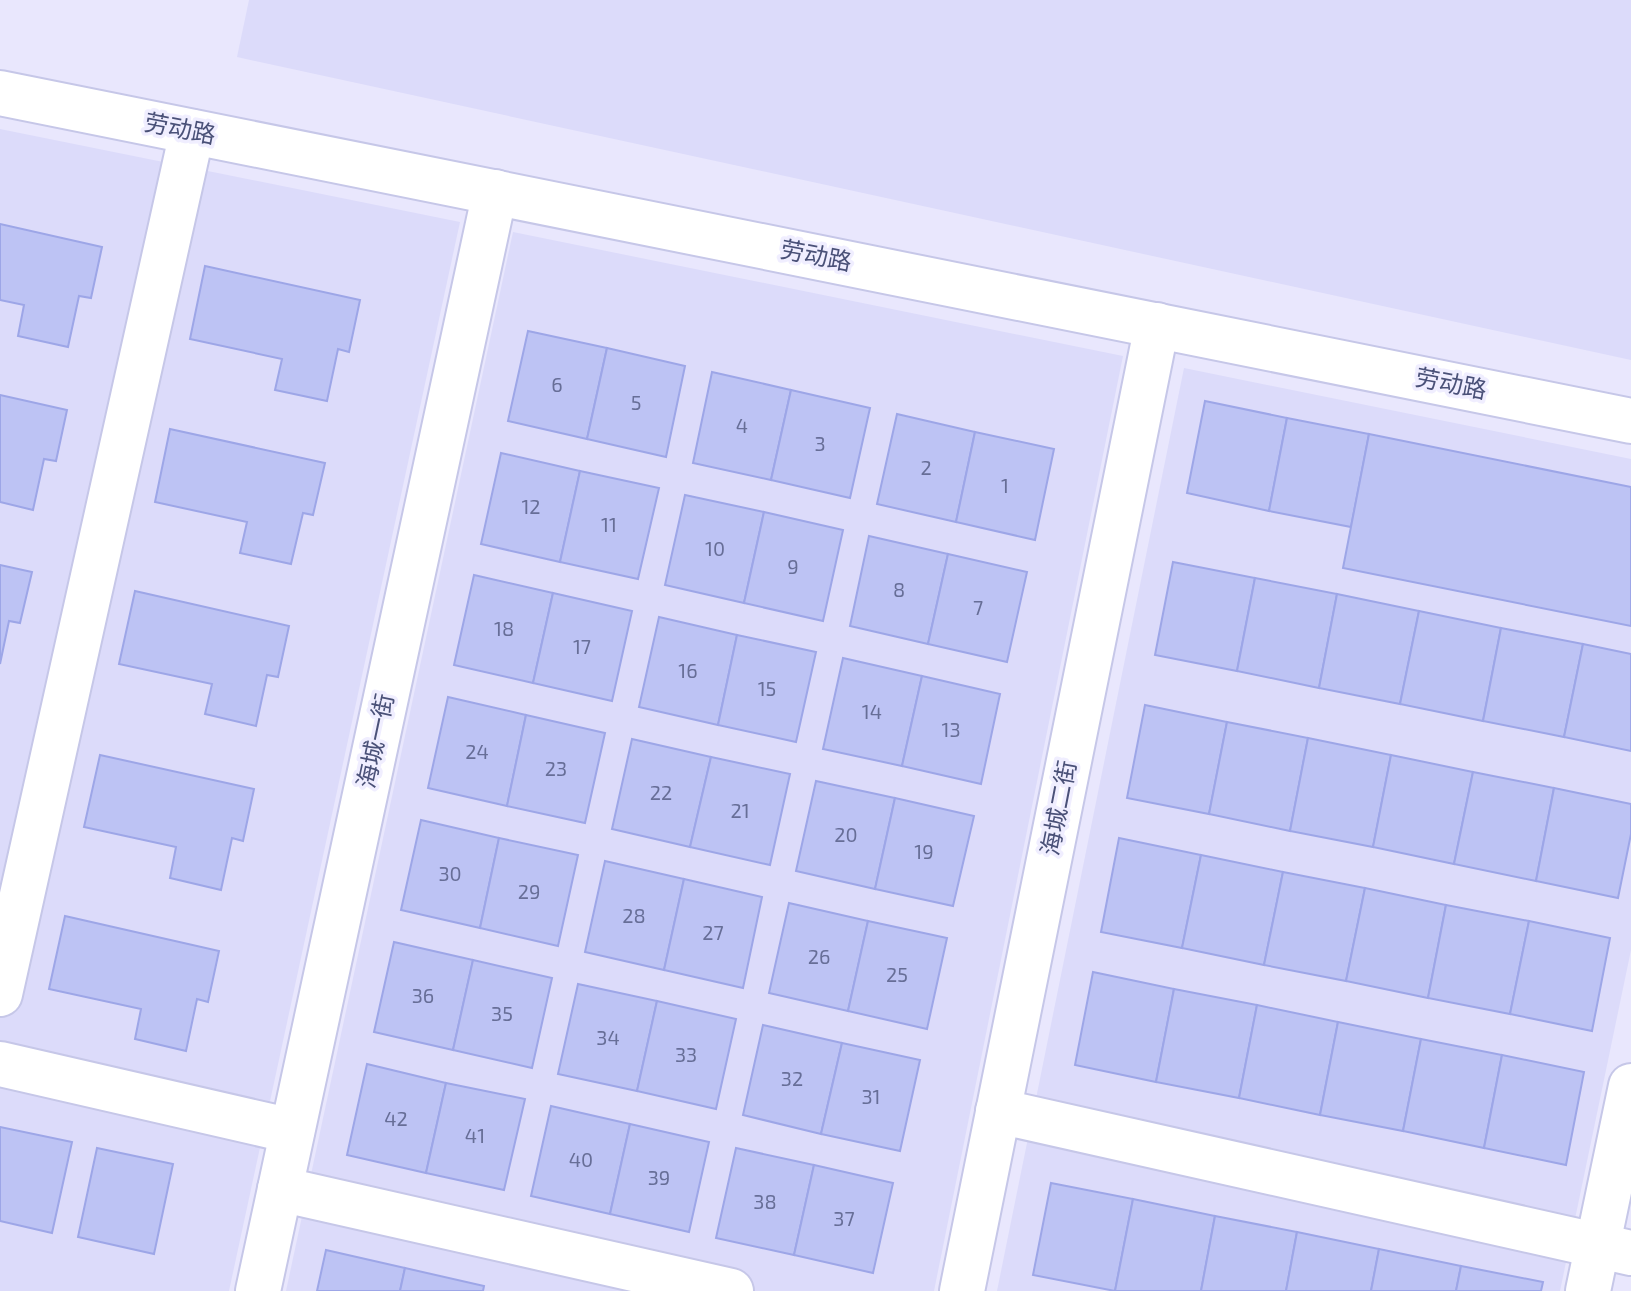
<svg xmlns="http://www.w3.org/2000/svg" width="1631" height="1291" font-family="'Exo 2','Noto Sans SC',sans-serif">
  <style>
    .residential { fill: #dcdbfa }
    .building { fill: #bdc3f4; stroke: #9da6e7; stroke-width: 2 }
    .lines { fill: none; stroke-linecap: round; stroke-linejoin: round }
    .minor-casing { stroke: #c6c7e8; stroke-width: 48 }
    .minor { stroke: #fff; stroke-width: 44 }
    .labels { text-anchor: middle; stroke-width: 7; stroke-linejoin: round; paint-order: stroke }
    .number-label { font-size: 20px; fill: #676e97 }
    .street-label { font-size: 24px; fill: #4a5178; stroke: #f0eeff }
  </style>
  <rect width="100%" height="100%" fill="#e9e7fd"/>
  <g class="residential">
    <polygon points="249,0 1631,0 1631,360 237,57"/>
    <polygon points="0,129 460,222 229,1291 0,1291"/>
    <polygon points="513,232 1123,356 934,1291 286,1291"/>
    <polygon points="1184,368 1631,459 1631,950 1560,1291 997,1291"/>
  </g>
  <g class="building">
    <polygon points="0,224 102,247 91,298 79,296 68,347 18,336 24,305 0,300"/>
    <polygon points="205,266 360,300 349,352 338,349 327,401 275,390 282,359 190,339"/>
    <polygon points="528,331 607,348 587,439 508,421"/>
    <polygon points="607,348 685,366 666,457 587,439"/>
    <polygon points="712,372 791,390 771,480 693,463"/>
    <polygon points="791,390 870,408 850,498 771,480"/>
    <polygon points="0,395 67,410 56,461 44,459 33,510 0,502"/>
    <polygon points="1205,401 1287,418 1269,511 1187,493"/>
    <polygon points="897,414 975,432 956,522 877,504"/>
    <polygon points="1287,418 1369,434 1351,527 1269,511"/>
    <polygon points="170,429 325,463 313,515 303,513 291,564 240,553 247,522 155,502"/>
    <polygon points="975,432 1054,449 1035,540 956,522"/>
    <polygon points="1369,434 1631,487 1631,626 1343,568"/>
    <polygon points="501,453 580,471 560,562 481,544"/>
    <polygon points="580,471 659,488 638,579 560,562"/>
    <polygon points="685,495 764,512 744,603 665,585"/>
    <polygon points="764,512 843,530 823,621 744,603"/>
    <polygon points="869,536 948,554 928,644 850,626"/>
    <polygon points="948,554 1027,572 1007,662 928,644"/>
    <polygon points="1173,562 1255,578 1237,671 1155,655"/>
    <polygon points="0,565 32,572 20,623 9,621 0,664"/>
    <polygon points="474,575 553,593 533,683 454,665"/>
    <polygon points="1255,578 1337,594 1319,688 1237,671"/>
    <polygon points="135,591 289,626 278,677 267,675 256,726 205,714 212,684 119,664"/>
    <polygon points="553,593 632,611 612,701 533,683"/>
    <polygon points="1337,594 1419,611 1400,704 1319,688"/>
    <polygon points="1419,611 1501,628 1483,721 1400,704"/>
    <polygon points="659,617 737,635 718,725 639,707"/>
    <polygon points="1501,628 1583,644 1564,737 1483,721"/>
    <polygon points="737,635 816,652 796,742 718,725"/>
    <polygon points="1583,644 1631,654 1631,751 1564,737"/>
    <polygon points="843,658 922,676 902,766 823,749"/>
    <polygon points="922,676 1000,694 981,784 902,766"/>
    <polygon points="448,697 526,715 507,806 428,788"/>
    <polygon points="1145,705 1227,722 1209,814 1127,798"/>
    <polygon points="526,715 605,733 585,823 507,806"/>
    <polygon points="1227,722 1308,738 1290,831 1209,814"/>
    <polygon points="1308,738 1391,755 1373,847 1290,831"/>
    <polygon points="632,739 711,757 690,847 612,829"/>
    <polygon points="100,755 254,789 243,841 232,838 221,890 170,878 176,847 84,827"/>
    <polygon points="1391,755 1473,772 1454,864 1373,847"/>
    <polygon points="711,757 790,774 770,865 690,847"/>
    <polygon points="1473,772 1554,788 1536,881 1454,864"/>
    <polygon points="816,781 895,798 875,889 796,871"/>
    <polygon points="1554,788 1631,804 1631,834 1618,898 1536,881"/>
    <polygon points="895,798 974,816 953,906 875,889"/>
    <polygon points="421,820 499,838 480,928 401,910"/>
    <polygon points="499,838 578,855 558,946 480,928"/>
    <polygon points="1119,838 1201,855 1182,948 1101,932"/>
    <polygon points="1201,855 1283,872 1264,965 1182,948"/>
    <polygon points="605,861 684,879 664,970 585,952"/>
    <polygon points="1283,872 1365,888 1346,981 1264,965"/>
    <polygon points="684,879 762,897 743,988 664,970"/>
    <polygon points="1365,888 1446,905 1428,998 1346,981"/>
    <polygon points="789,903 868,921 848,1011 769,993"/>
    <polygon points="1446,905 1529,921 1510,1014 1428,998"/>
    <polygon points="65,916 219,951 208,1002 197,999 186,1051 135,1039 141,1009 49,989"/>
    <polygon points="868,921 947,938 927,1029 848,1011"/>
    <polygon points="1529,921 1610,938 1592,1031 1510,1014"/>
    <polygon points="394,942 473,960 453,1050 374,1032"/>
    <polygon points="473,960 552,978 532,1068 453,1050"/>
    <polygon points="1093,972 1174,989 1156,1082 1075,1065"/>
    <polygon points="578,984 657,1001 637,1091 558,1074"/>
    <polygon points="1174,989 1257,1005 1239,1098 1156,1082"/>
    <polygon points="657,1001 736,1019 716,1109 637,1091"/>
    <polygon points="1257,1005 1338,1022 1320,1115 1239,1098"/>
    <polygon points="1338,1022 1421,1039 1403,1131 1320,1115"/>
    <polygon points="763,1025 842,1043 821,1134 743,1115"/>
    <polygon points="1421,1039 1502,1055 1484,1148 1403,1131"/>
    <polygon points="842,1043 920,1060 900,1151 821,1134"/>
    <polygon points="1502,1055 1584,1072 1566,1165 1484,1148"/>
    <polygon points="367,1064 446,1083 426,1173 347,1155"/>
    <polygon points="446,1083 525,1099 504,1190 426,1173"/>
    <polygon points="551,1106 630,1124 610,1214 531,1196"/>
    <polygon points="630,1124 709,1142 689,1232 610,1214"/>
    <polygon points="0,1127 72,1142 52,1233 0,1221"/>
    <polygon points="97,1148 173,1164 154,1254 78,1237"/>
    <polygon points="736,1148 814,1165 794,1255 716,1238"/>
    <polygon points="814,1165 893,1183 873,1273 794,1255"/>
    <polygon points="1051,1183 1133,1199 1115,1291 1033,1275"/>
    <polygon points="1133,1199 1215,1216 1201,1291 1115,1291"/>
    <polygon points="1215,1216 1297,1232 1286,1291 1201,1291"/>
    <polygon points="1297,1232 1379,1249 1371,1291 1286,1291"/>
    <polygon points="1379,1249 1461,1266 1456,1291 1371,1291"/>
    <polygon points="326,1250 405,1268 400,1291 317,1291"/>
    <polygon points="1461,1266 1543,1282 1541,1291 1456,1291"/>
    <polygon points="405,1268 484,1286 483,1291 400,1291"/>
  </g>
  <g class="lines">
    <defs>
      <g id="minor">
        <polyline points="0,93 1631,421"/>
        <polyline points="0,994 192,132"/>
        <polyline points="0,1064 292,1131"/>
        <polyline points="998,1111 1631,1253"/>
        <polyline points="280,1189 731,1291"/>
        <polyline points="258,1291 495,192"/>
        <polyline points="962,1291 1157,325"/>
        <polyline points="1588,1291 1631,1086"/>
      </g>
    </defs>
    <use href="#minor" class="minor-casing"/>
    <use href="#minor" class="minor"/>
  </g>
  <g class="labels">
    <g class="number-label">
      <text x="557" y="392">6</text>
      <text x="636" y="410">5</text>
      <text x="742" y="433">4</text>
      <text x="820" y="451">3</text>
      <text x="926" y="475">2</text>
      <text x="1005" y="493">1</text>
      <text x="531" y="514">12</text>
      <text x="609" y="532">11</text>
      <text x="715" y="556">10</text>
      <text x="793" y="574">9</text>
      <text x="899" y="597">8</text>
      <text x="978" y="615">7</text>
      <text x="504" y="636">18</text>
      <text x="582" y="654">17</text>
      <text x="688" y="678">16</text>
      <text x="767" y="696">15</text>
      <text x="872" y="719">14</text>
      <text x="951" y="737">13</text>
      <text x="477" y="759">24</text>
      <text x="556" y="776">23</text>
      <text x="661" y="800">22</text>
      <text x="740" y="818">21</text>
      <text x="846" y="842">20</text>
      <text x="924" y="859">19</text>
      <text x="450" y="881">30</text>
      <text x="529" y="899">29</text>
      <text x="634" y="923">28</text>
      <text x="713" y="940">27</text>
      <text x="819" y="964">26</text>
      <text x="897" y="982">25</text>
      <text x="423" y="1003">36</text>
      <text x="502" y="1021">35</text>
      <text x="608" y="1045">34</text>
      <text x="686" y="1062">33</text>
      <text x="792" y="1086">32</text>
      <text x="871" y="1104">31</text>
      <text x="396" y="1126">42</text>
      <text x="475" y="1143">41</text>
      <text x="581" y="1167">40</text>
      <text x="659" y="1185">39</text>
      <text x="765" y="1209">38</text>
      <text x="844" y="1226">37</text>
    </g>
    <g class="street-label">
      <text transform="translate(180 129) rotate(11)" y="8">劳动路</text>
      <text transform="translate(816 256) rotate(11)" y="8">劳动路</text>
      <text transform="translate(1451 384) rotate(11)" y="8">劳动路</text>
      <text transform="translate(376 741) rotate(-78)" y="8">海城一街</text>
      <text transform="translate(1059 808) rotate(-79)" y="8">海城二街</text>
    </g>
  </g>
</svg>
